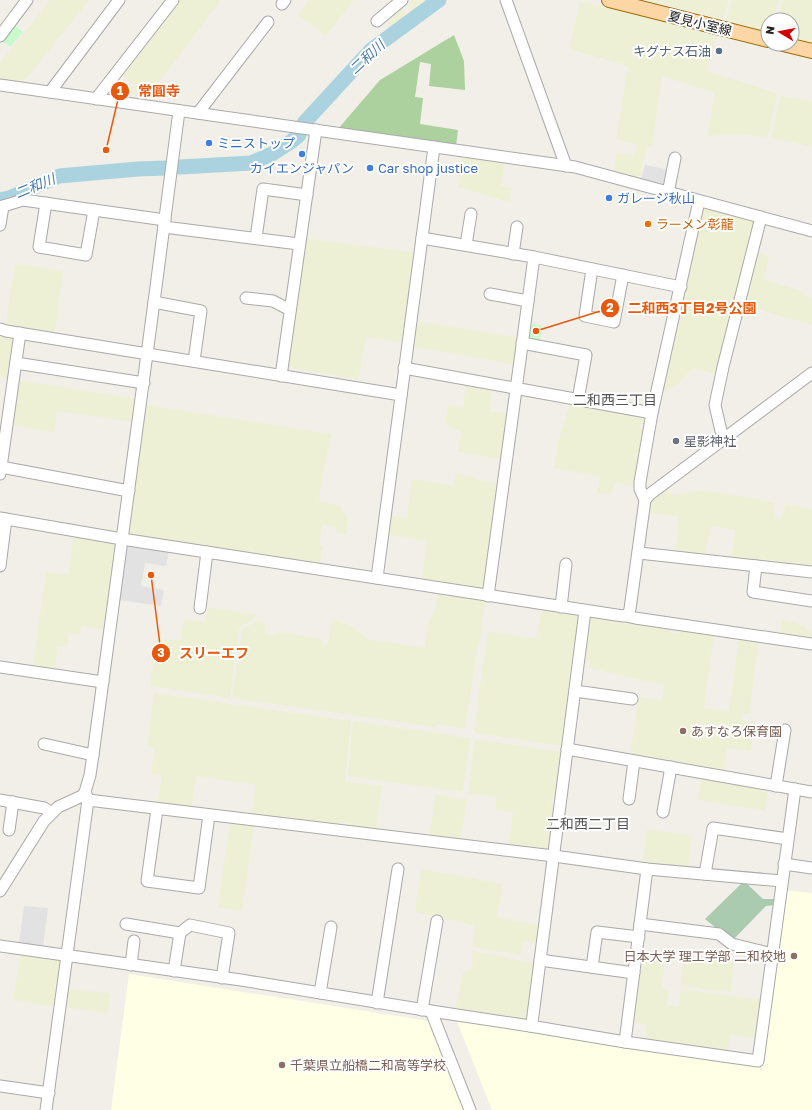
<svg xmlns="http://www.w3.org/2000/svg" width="812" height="1110" font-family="'Golos Text','Noto Sans JP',sans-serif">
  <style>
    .education { fill: #ffffe5 }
    .farmland { fill: #eef0d5 }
    .forest { fill: #add19e }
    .cemetery { fill: #aacbaf }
    .park { fill: #c8facc }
    .parking { fill: #e2e2e2 }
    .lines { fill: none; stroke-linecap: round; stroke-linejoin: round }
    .river { stroke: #aad3df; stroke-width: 15 }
    .minor-casing { stroke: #a9a9a9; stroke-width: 13 }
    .major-casing { stroke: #a06b00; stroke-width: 16 }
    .minor { stroke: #fff; stroke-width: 11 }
    .major { stroke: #fcd6a4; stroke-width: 14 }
    .service-dot { fill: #5c6f8a; stroke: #fff; stroke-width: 1.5 }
    .shop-dot { fill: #3f7fe0; stroke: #fff; stroke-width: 1.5 }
    .food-dot { fill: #e8710a; stroke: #fff; stroke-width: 1.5 }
    .worship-dot { fill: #6b7280; stroke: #fff; stroke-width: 1.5 }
    .education-dot { fill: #8d6e63; stroke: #fff; stroke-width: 1.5 }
    .labels { text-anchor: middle; stroke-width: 4; stroke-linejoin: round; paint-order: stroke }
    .street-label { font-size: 13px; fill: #222; stroke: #fff }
    .service-label { font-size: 13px; fill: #4e5e75; stroke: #fff; text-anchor: end }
    .shop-label { font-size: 13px; fill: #366cbe; stroke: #fff; text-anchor: start }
    .food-label { font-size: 13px; fill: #c56008; stroke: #fff; text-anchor: start }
    .worship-label { font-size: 13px; fill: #5b616d; stroke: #fff; text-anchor: start }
    .education-label { font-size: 13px; fill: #785e54; stroke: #fff; text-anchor: start }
    .water-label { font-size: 14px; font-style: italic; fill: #4a7aab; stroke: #fff }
    .neighbourhood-label { font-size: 14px; fill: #555; stroke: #fff }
    .leader { fill: none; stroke: #e8590c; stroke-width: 1.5 }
    .callout-dot { fill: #e8590c; stroke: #fff; stroke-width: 1.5 }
    .mark-label { font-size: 12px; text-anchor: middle; font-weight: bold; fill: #fff }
    .callout-label { font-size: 14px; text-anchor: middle; font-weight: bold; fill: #e8590c; stroke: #fff; stroke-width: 4; stroke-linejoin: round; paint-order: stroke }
  </style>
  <rect width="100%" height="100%" fill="#f2efe9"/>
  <g class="education">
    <polygon points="784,890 812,893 812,1110 492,1110 456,1019 762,1064"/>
    <polygon points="129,974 429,1021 464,1110 111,1110"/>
  </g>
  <g class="farmland">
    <polygon points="50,0 89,0 22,84 0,81 0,63"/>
    <polygon points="178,0 221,0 144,102 129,91 134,85 121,75"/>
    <polygon points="309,0 354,0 326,36 298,15"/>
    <polygon points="412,0 435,0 393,31 387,23 400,10 403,11 407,14 411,11 409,7 411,5 409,3"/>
    <polygon points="646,0 728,0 723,19"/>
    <polygon points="732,0 779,0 773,20 768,20 768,32 726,21"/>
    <polygon points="783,0 812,0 812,43 792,38 792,20 777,20"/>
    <polygon points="580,1 716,36 708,72 777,93 768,137 742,134 707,136 715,93 662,76 652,147 647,146 639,179 613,171 617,152 634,155 637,145 616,139 628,66 569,49"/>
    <polygon points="781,95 812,102 812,147 771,138"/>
    <polygon points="462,157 505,163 500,186 512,188 509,202 458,187"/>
    <polygon points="702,208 757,221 754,231 749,231 747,236 753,237 718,375 695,369 690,371 678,384 669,389 661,390"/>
    <polygon points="304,238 417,253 405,343 366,337 358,380 285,367"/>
    <polygon points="756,251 769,256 764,280 802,291 812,299 812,325 742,305"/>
    <polygon points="15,264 63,271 54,336 5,329"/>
    <polygon points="415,321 521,338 517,365 411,346"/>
    <polygon points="0,333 16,338 11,378 0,377"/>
    <polygon points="17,380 137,399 134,422 57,411 54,432 10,425"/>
    <polygon points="466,385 492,390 489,411 510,414 504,460 458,452 461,432 445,424 448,405 463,407"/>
    <polygon points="570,403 648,416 646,424 640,424 639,428 646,430 637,488 616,482 611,493 597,494 600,477 554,468 559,439"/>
    <polygon points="146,405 331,434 321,481 319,501 340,506 347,517 347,534 335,532 336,527 322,525 319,546 323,546 319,567 128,535"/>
    <polygon points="456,474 475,477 478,481 501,483 485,589 480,590 421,582 427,541 388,535 390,516 407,518 412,479 453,486"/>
    <polygon points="667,485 671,495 699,491 724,493 775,503 773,518 781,520 785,504 812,509 812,569 731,560 735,530 711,526 705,558 675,554 679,517 648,512 650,500"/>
    <polygon points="74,536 115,544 117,546 105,630 81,626 80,634 69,633 67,647 58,646 55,669 33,666 46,572 68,575"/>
    <polygon points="438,591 484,599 485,603 480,642 478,643 465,729 438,724 436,727 232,698 242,629 257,621 265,623 265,634 273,636 279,632 322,639 323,650 328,643 332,619 352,626 368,639 425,648 427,627 435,609"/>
    <polygon points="208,607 256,615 252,621 244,624 239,629 230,698 150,686 157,638 180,641 184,619 205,622"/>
    <polygon points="542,609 578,615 581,617 565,744 562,746 476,733 474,730 488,631 536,639"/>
    <polygon points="593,616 671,627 670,632 680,634 681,628 714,633 704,708 729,711 739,636 759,639 749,714 742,713 741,720 755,722 751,751 727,748 724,772 630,757 639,696 662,701 664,685 588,668 590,660 583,658 589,618"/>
    <polygon points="782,619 805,626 807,629 812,632 812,641 779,636"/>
    <polygon points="154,693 351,721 345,781 382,786 376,832 350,828 350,823 340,822 339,826 251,816 256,785 197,776 191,810 157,804 162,776 151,774 155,748 147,747"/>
    <polygon points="353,721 470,738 463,792 348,776"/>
    <polygon points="475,739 562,752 558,800 552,799 551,806 557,807 552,852 508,849 513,812 495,810 497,797 468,793"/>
    <polygon points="702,776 768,788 765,811 698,800"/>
    <polygon points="436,794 467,800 460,842 429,837"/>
    <polygon points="230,822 254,825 242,911 218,907"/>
    <polygon points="647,829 692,836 688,870 642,865"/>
    <polygon points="421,869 503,884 497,917 542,926 540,943 524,941 521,955 472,947 475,926 442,918 415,912"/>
    <polygon points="472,951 537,963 530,1021 455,1011 463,973 469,970 473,964"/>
    <polygon points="21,952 60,959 63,963 57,1007 13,1000"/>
    <polygon points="639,952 666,956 661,988 669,989 667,1005 679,1007 681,989 761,1000 758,1039 730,1034 727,1055 644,1043 647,1025 631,1022"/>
    <polygon points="684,957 734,961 731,992 680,986"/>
    <polygon points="67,989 110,993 108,1013 64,1007"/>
  </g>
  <polygon class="forest" points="454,35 464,61 465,90 429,86 431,64 420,62 415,97 423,98 420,124 458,130 456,146 338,129 380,80"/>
  <polygon class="cemetery" points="744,881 763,899 775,899 775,905 766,906 732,941 705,919"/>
  <g class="park">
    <polygon points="13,24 23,32 10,47 1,40"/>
    <polygon points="531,324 542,325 540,342 533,341 529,336"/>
  </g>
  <g class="parking">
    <polygon points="645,165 670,170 666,189 640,182"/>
    <polygon points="130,545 169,551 166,566 145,563 141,586 164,590 161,606 119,600 127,547"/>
    <polygon points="24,906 48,908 43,947 19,943"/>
  </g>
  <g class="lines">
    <g class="river">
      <polyline points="304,123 371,50 439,0"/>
      <polyline points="180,167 251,163 272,154 292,141 299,135"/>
      <polyline points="0,200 9,198 59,176 138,169 166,168"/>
    </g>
    <defs>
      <g id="minor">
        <polyline points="506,0 566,166"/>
        <polyline points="282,4 285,0"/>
        <polyline points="377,21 402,0"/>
        <polyline points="0,36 27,0"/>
        <polyline points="0,85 575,167 812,231"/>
        <polyline points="50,92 119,0"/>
        <polyline points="96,99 173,0"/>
        <polyline points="198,113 268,22"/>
        <polyline points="668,193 675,158"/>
        <polyline points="46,203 39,247 86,255 94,210"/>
        <polyline points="0,207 23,200 165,220"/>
        <polyline points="0,225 3,206"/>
        <polyline points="164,227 299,244"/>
        <polyline points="256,238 263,189 307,195"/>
        <polyline points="422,238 534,257 681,287"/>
        <polyline points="466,245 471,214"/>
        <polyline points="513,254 517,227"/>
        <polyline points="592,269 585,316 614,322 623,275"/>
        <polyline points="490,294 528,301"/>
        <polyline points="246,298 273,301 290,310"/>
        <polyline points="154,302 201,311 194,361"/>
        <polyline points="0,329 6,331 401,395"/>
        <polyline points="522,343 586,355 578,400"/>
        <polyline points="16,363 144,383"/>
        <polyline points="404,368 652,413"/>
        <polyline points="281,376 316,130"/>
        <polyline points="725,437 721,431 715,405 723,367 761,217"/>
        <polyline points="1,467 129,491"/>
        <polyline points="0,474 20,333"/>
        <polyline points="645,500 640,489 640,482 652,413 699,201"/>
        <path d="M0,518L122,539L623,616C628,615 629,613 630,609L645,500L650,494L812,373"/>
        <polyline points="639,553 812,572"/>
        <polyline points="0,566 6,519"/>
        <polyline points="756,566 753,592 812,601"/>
        <polyline points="377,578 434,147"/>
        <polyline points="488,596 534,257"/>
        <polyline points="561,607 566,564"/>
        <polyline points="200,608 207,552"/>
        <polyline points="626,616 635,618 812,644"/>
        <polyline points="0,667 103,682"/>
        <polyline points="575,691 632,699"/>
        <polyline points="44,744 93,755"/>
        <polyline points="567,749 812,792"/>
        <polyline points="776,786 785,730"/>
        <polyline points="629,799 634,761"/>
        <polyline points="0,800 44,808 52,813"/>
        <polyline points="88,800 554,856 647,869 782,881"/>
        <polyline points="157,809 147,881 199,888 209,815"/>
        <polyline points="663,812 671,767"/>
        <polyline points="9,830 13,802"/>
        <polyline points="784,864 812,868"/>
        <polyline points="705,874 713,828 788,839"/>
        <polyline points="0,891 44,821 58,807 82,796 85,792 90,775 93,755 154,302 179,111"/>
        <polyline points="126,924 180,933 190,925 229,933 222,978"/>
        <polyline points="640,924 719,934 732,944 772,954"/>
        <polyline points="0,946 241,980 431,1011 530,1026 532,1023 585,611"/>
        <polyline points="540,960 634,973"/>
        <polyline points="131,965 134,941"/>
        <polyline points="592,967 597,932 639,937"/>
        <polyline points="174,971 180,933"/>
        <polyline points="320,993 331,927"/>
        <polyline points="377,1003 398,869"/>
        <polyline points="422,1010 437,921"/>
        <polyline points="431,1011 470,1110"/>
        <polyline points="530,1026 625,1042 758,1061 795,789"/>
        <polyline points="625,1042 647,869"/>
        <polyline points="0,1086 49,1093"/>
        <polyline points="46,1110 88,800 86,794"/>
      </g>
      <g id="major">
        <polyline points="609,0 768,40"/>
        <polyline points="783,44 812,51"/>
      </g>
    </defs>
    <use href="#minor" class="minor-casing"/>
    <use href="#major" class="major-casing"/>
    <use href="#minor" class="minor"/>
    <use href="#major" class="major"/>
  </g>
  <circle class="service-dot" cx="719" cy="51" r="4"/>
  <g class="shop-dot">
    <circle cx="209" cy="143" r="4"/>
    <circle cx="302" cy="154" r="4"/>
    <circle cx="370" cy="168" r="4"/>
    <circle cx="609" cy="198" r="4"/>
  </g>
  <circle class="food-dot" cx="648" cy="224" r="4"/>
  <circle class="worship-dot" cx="676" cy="441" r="4"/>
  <g class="education-dot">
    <circle cx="683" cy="731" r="4"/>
    <circle cx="794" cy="956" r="4"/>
    <circle cx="282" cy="1065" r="4"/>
  </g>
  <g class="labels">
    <g class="street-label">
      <text transform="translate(700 23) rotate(14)" y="5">夏見小室線</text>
    </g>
    <g class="service-label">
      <text x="711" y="56">キグナス石油</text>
    </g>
    <g class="shop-label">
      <text x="217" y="148">ミニストップ</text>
      <text x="302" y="173" text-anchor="middle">カイエンジャパン</text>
      <text x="378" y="173">Car shop justice</text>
      <text x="617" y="203">ガレージ秋山</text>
    </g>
    <g class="food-label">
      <text x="656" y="229">ラーメン彰龍</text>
    </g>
    <g class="worship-label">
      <text x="684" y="446">星影神社</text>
    </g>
    <g class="education-label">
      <text x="691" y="736">あすなろ保育園</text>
      <text x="786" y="961" text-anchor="end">日本大学 理工学部 二和校地</text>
      <text x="290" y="1070">千葉県立船橋二和高等学校</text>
    </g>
    <g class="water-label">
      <text transform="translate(367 57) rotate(-43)" y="5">二和川</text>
      <text transform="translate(35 186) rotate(-22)" y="5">二和川</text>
    </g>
    <g class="neighbourhood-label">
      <text x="615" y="405">二和西三丁目</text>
      <text x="588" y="829">二和西二丁目</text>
    </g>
  </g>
  <path class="leader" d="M106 150L120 91M536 331L610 308M151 575L161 653"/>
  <g class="callout-dot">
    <circle cx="106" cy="150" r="4"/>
    <circle cx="536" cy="331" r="4"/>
    <circle cx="151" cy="575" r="4"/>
    <circle cx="120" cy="91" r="10"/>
    <circle cx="610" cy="308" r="10"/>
    <circle cx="161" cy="653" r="10"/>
  </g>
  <g class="mark-label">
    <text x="120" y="95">1</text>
    <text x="610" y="312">2</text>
    <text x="161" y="657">3</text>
  </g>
  <g class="callout-label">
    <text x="159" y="96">常圓寺</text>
    <text x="692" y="313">二和西3丁目2号公園</text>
    <text x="214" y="658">スリーエフ</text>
  </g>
  <g transform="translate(780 32) rotate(280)"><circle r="19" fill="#ffffff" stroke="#a7a7a7"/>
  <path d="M0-3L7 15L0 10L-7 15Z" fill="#d40000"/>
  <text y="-6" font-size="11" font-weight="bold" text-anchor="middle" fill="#222222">N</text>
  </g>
</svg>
